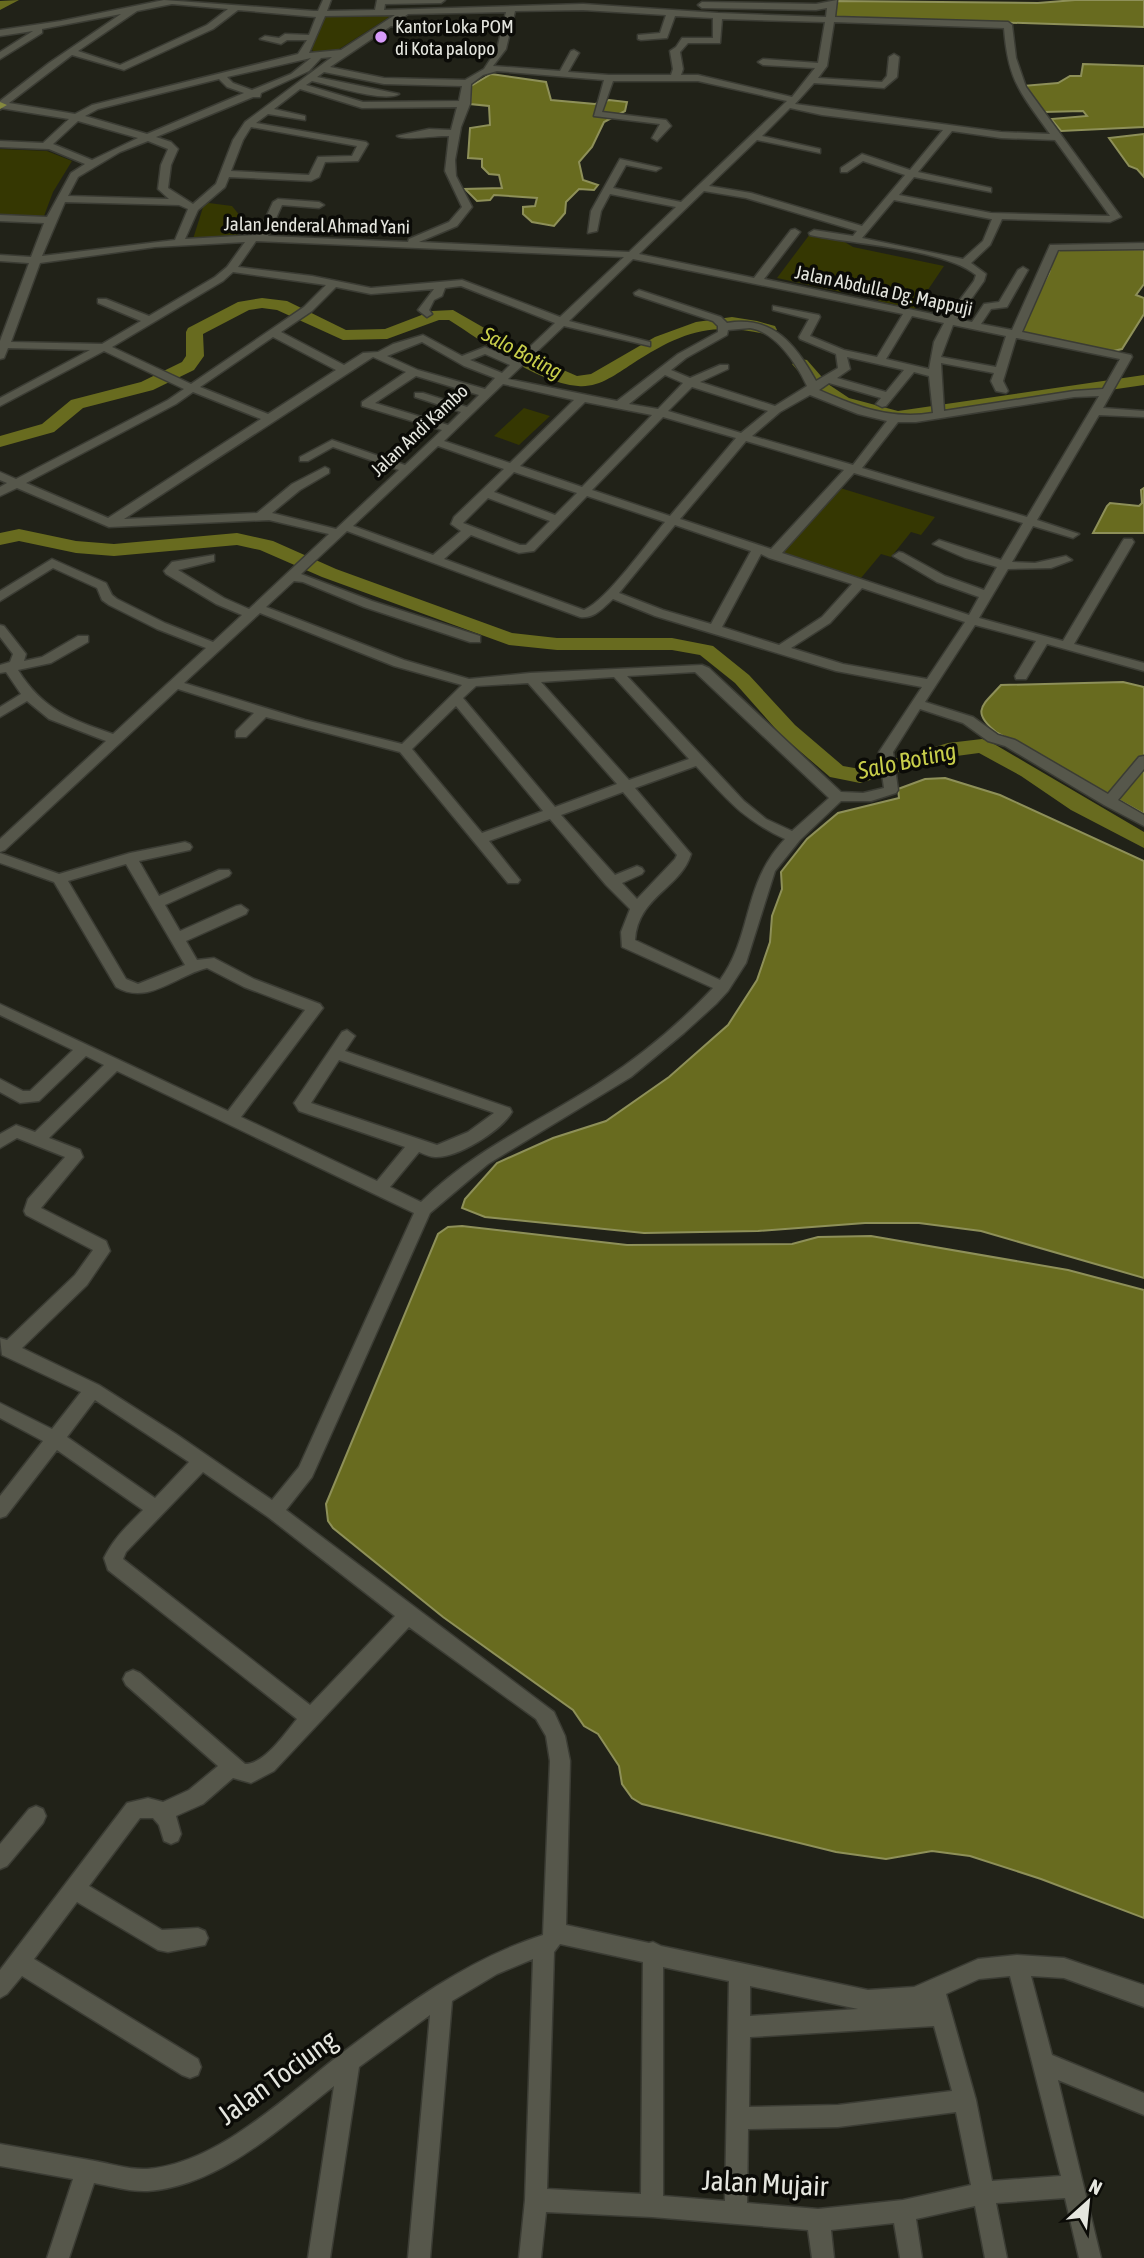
<svg xmlns="http://www.w3.org/2000/svg" width="1144" height="2258" font-family="'Asap Condensed',sans-serif">
  <style>
    .green { fill: #353702 }
    .water { fill: #686b1f; stroke: #8e9059; stroke-width: 2 }
    .lines { fill: none; stroke-linecap: round; stroke-linejoin: round }
    .river { fill: #686b1f; fill-rule: evenodd }
    .minor-casing { stroke: #3b3c34; stroke-width: 3 }
    .major-casing { stroke: #3b3c34; stroke-width: 4 }
    .minor { fill: #56574b; fill-rule: evenodd }
    .major { fill: #85893e; fill-rule: evenodd }
    .poi-dot { fill: #d79bf9; stroke: #0b0b07; stroke-width: 2.5 }
    .labels { text-anchor: middle; stroke-width: 7; stroke-linejoin: round; paint-order: stroke }
    .far-poi-label { font-size: 19px; fill: #e5e6df; stroke: #0b0b07; text-anchor: start }
    .far-street-label { font-size: 19px; fill: #e5e6df; stroke: #0b0b07 }
    .far-water-label { font-size: 21px; font-style: italic; fill: #c8ce4a; stroke: #0b0b07 }
    .water-label { font-size: 24px; font-style: italic; fill: #c8ce4a; stroke: #0b0b07 }
    .near-street-label { font-size: 28px; fill: #e5e6df; stroke: #0b0b07 }
  </style>
  <rect width="100%" height="100%" fill="#212218"/>
  <g class="green">
    <polygon points="394,14 333,53 316,54 310,48 323,15"/>
    <polygon points="0,149 47,151 72,161 53,192 44,216 0,214"/>
    <polygon points="209,203 232,206 245,222 236,238 193,239 204,204"/>
    <polygon points="810,234 843,241 853,247 944,266 915,309 878,301 888,286 851,278 841,292 777,278"/>
    <polygon points="524,408 550,416 519,445 494,436"/>
    <polygon points="837,487 935,517 921,535 911,532 891,557 881,554 861,578 780,552"/>
  </g>
  <g class="water">
    <polygon points="1075,0 1144,0 1144,27 834,17 837,1 1038,3"/>
    <polygon points="1083,64 1144,66 1144,127 1061,131 1051,119 1087,116 1083,111 1043,112 1022,86 1058,83 1070,76 1081,76"/>
    <polygon points="491,74 546,82 551,100 595,104 609,100 627,102 625,111 604,122 592,147 579,162 583,180 598,185 594,190 579,189 566,202 565,213 554,226 532,222 523,214 523,207 535,206 537,198 494,195 490,200 477,201 465,189 502,188 499,175 489,174 482,167 482,159 468,158 470,128 490,125 489,106 470,104 471,86"/>
    <polygon points="1144,134 1144,177 1137,169 1129,166 1109,138"/>
    <polygon points="1144,249 1144,284 1136,295 1144,298 1144,314 1122,349 1109,352 1022,332 1021,327 1049,273 1055,252 1060,250"/>
    <polygon points="1144,488 1144,533 1093,533 1107,506 1110,503 1139,506 1142,503 1141,490"/>
    <path d="M1123,682L1144,687V814L996,732C970,711 983,705 1001,685Z"/>
    <polygon points="945,778 1000,795 1144,861 1144,1278 981,1231 919,1223 865,1223 758,1231 644,1233 485,1217 462,1208 465,1199 497,1163 553,1138 606,1121 669,1077 728,1025 757,980 770,942 772,916 782,889 781,872 807,839 838,813 899,798 898,789 925,779"/>
    <polygon points="462,1226 627,1245 792,1244 818,1237 871,1236 1068,1270 1144,1290 1144,1918 1041,1879 970,1856 932,1851 886,1859 836,1852 642,1804 632,1798 622,1784 619,1766 598,1734 584,1726 573,1710 443,1617 333,1528 328,1521 326,1504 438,1234 448,1227"/>
  </g>
  <g class="lines">
    <g class="river">
      <polygon points="19,0 0,10 0,1"/>
      <path d="M262,298L287,301L346,330L385,329L432,311L453,310L538,359L577,376L591,374L655,337L696,322L732,317L757,321L775,326L777,330L769,335C712,321 681,332 632,364C616,374 599,388 578,386C537,383 484,342 449,320H439L387,339L343,340L277,310L262,308L249,310L203,334L204,356L194,370L153,390L83,408L54,432L0,447V436L42,424L71,400L141,382L182,362L186,356V332L188,328L238,302Z"/>
      <polygon points="801,359 807,360 828,384 849,398 898,411 1144,375 1144,385 898,421 837,406 816,392 792,364"/>
      <polygon points="19,529 76,541 114,544 237,533 273,541 336,569 512,633 557,638 672,638 713,646 749,675 795,725 843,766 860,769 948,743 982,739 989,741 1144,832 1144,848 1071,810 1021,776 979,753 949,757 860,783 830,777 781,735 735,683 700,655 672,650 557,650 509,645 322,577 260,550 237,545 114,556 76,553 19,541 0,545 0,533"/>
    </g>
    <defs>
      <g id="minor">
        <path d="M164,0L314,11H318L323,0H331L327,11L375,10L377,0H445L441,3L385,4L384,10L583,4L718,13L826,17L827,8L816,10L702,8L698,5L702,2L816,4L837,0L835,17L1008,22L1012,25L1016,58L1026,87L1121,217L1110,222L1002,219L990,245L971,263L986,274L984,281L957,319L972,322L984,304L999,302L1018,270L1023,267L1028,270L1007,307L991,309L981,324L1012,330L1050,245L1144,243V249L1058,250L1022,332L1131,355L1132,357L1103,408L1144,411V417L1099,415L1037,520L1079,534L1073,538L1033,526L1012,562L1035,563L1066,556L1072,560L1051,568L1008,569L979,618L1063,641L1122,542L1124,539H1132L1134,542L1074,644L1144,663V671L1047,644L1026,679H1016L1015,676L1036,641L975,625L925,702L973,717L998,735L1015,740L1108,794L1139,757L1144,756V769L1118,800L1144,815V826L1104,805L1005,746L988,741L963,723L920,709L893,752L898,790L896,793L871,801H841L800,840L775,871L746,963L728,991L716,1004L684,1033L631,1077L488,1164L430,1213L312,1477L286,1510L554,1712L565,1736L570,1761L566,1925L649,1943L653,1942L661,1946L868,1990L914,1987L978,1959L1017,1955L1064,1958L1144,1985V2007L1064,1978L1031,1976L1052,2055L1144,2093V2115L1058,2080L1101,2258H1079L1065,2198L996,2203L1007,2258H985L975,2206L916,2219L922,2258H900L894,2223L831,2230L834,2258H812L808,2230L652,2217L546,2212L541,2258H519L525,2200L533,1959L497,1974L452,2001L430,2258H408L430,2015L359,2067L330,2258H308L334,2086C280,2128 219,2186 148,2191C130,2192 111,2186 94,2183L69,2258H47L73,2179L0,2166V2144C32,2150 63,2155 95,2161C112,2164 130,2170 147,2169C218,2164 288,2094 342,2053C404,2006 468,1959 543,1935L550,1761L546,1736L536,1719L409,1627L274,1771L251,1783L233,1778L203,1804L176,1816L181,1834L178,1841L171,1844L164,1841L159,1825L153,1818H140L89,1886L162,1930L198,1928L205,1931L208,1938L205,1945L168,1952L158,1950L77,1902L34,1959L198,2059L201,2067L198,2075L190,2078L182,2075L22,1976L7,1994L0,1998V1970L127,1803L148,1798L163,1802L189,1790L218,1766L126,1685L123,1679L126,1673L133,1670L140,1673L245,1764C265,1764 285,1733 297,1719L108,1570L104,1558C113,1539 128,1525 143,1510L57,1450L6,1516L0,1518V1496L43,1441L0,1418V1403L52,1429L81,1392L2,1355L0,1338L7,1340L75,1275L93,1250L26,1215L24,1211L28,1199L65,1157L17,1138L0,1148V1134L16,1125L35,1132L104,1065L86,1056L39,1101L20,1103L0,1092V1079L23,1091H30L73,1050L0,1015V1004L228,1111L305,1010L244,987L207,968C177,975 148,1006 116,987L54,882L0,863V853L59,874L130,853L185,842L190,844L192,847L190,850L139,861L159,896L219,870H229L231,873L229,876L165,905L180,931L236,906L241,905L248,910L246,914L186,941L197,960L214,958L254,979L320,1004L323,1008L241,1117L377,1181L405,1147L299,1111L294,1103L342,1032L347,1030L355,1036L345,1051L510,1108L512,1112C501,1131 458,1158 435,1157C430,1157 424,1154 419,1152L390,1187L421,1202C474,1149 541,1121 602,1081C642,1055 680,1023 713,988L622,947L621,932L630,909L606,885L550,819L489,841L520,880L518,883H508L400,752L266,717L246,737H236V731L254,713L178,689L5,850L0,852V839L106,741L49,719L27,701L0,717V707L21,694L6,672L0,673V665L10,662L13,654L0,637V625L4,626L26,654L24,661L42,657L78,636H88V642L51,663L18,670C43,710 70,719 113,734L206,648L157,629L109,605L102,600L97,588L53,568L0,601V591L52,559L106,583L112,595L117,599L165,623L213,642L242,615L216,604L166,574L164,571L172,562L214,555V561L178,570L224,598L249,609L329,534L269,520L109,527L17,488L0,496V487L7,483L0,480V472L16,479L168,400L184,389L104,351L0,406V398L90,350L8,348L4,358L0,359V341L29,263L0,261V255L31,257L44,223L0,221V215L47,217L71,173L85,164L49,149L0,147V141L43,143L69,119L0,108V101L49,63L121,14L42,29V33L0,59V52L33,31L0,36V30L61,21ZM172,4L228,9L207,25L120,65L78,51L137,11ZM238,10L316,17L309,35L285,34L279,38L265,36L260,39L281,44L287,40H307L298,54L92,105L75,114L9,103L72,55L124,70L213,29ZM583,10L666,15L660,33L638,35V39L641,40L667,38L675,16L713,18V38H682L676,47L670,51L673,69L671,75H609L568,72L579,53L574,50L571,51L560,71L493,66L506,49L515,11ZM506,12L497,49L484,69L465,80L384,78L330,67L391,26L476,33L480,30L476,27L398,21L408,14ZM395,15L341,50L309,53L325,16ZM722,19L825,22L818,63L763,59L758,62L763,65L815,68L792,97L698,75H681L683,69L680,52L688,43H720ZM834,22L1004,28C1008,81 1020,92 1050,134L1001,132L795,104L814,83L884,88L897,77L899,57L894,54L889,57L887,76L882,82L818,78L827,66ZM332,57L245,122L233,140L216,184L193,204L168,188L171,165L178,149L171,142L156,137L253,97H260L261,93L309,71L321,58ZM311,58L291,74L252,90L233,83L227,77ZM497,71L604,80L594,116L660,124L652,138L657,141L671,126L666,120L602,112L613,81H698L787,101L681,202L613,188L626,165L656,171L661,168L620,159L591,211L588,233L597,231L601,211L610,194L676,207L629,252L419,242L457,226L472,207L456,176L455,160L461,127L470,104L471,84L483,75ZM324,72L384,84L462,86L459,101L363,102L306,85L312,81C330,85 384,103 399,94L317,77ZM219,79L227,87L244,93L147,134L85,116L98,109ZM300,89L362,108L457,107L451,130L429,129L397,136C405,141 437,135 449,136L445,171L462,207L449,222L409,239L408,242L268,236L282,205L319,208L324,205L319,202L278,199L273,202L258,235L185,239L198,210L225,187L229,177L311,181L319,177L325,162L358,161L368,144L366,142L256,123L268,114L305,120V116L274,109ZM790,108L822,115L943,130L910,170L862,154L841,168V172H847L863,161L905,175L862,226L751,193L709,186L757,140L820,153V149L762,136ZM78,121L138,138L92,160L53,144ZM251,127L357,146L352,156L318,157L309,175L231,171L243,140ZM952,131L1001,138L1055,140L1110,216L991,213L899,195L914,177L991,192V188L918,172ZM148,141L168,149L161,165L158,189L169,199L68,196L78,177L120,152ZM704,191L746,198L857,231L853,236L814,230L809,233L810,235C852,244 945,249 976,275L974,281L947,317L764,279L800,232L795,229L791,230L754,278L639,254ZM894,200L991,219H992L983,241L963,259L862,238ZM65,202L179,205L188,209L175,240L42,256ZM256,241L624,257L560,317L462,280L371,288L312,276L238,267ZM245,242L227,267L215,277L149,316L106,299H98V303L141,321L102,344L11,342L40,263L155,247ZM633,259L903,314L877,357L844,350L810,336L820,317L819,315L773,306V310L809,319L799,337L800,339L836,354L838,368L816,381C796,345 773,315 727,323L721,317L639,290L634,293L635,295L713,321L718,326V332L678,354L617,401L508,379L564,326L650,346V342L569,321ZM233,272L326,285L304,307L191,384L112,347L223,281ZM461,286L555,323L516,360L485,347L462,356L423,335L393,344L378,352L363,353L344,365L281,332L312,311L336,287L371,294L434,289L418,310L427,317L432,314L429,310L434,300L442,296L445,288ZM912,316L944,323L934,342L929,369L886,359ZM953,325L1006,336L996,367L941,357ZM750,328C776,332 797,364 807,386L775,406L700,382L728,369V365H720L690,378L671,370L686,358L727,335L728,330ZM273,337L336,370L268,414L200,387ZM1016,338H1017L1120,359L1103,389L1074,391L944,411L941,363L994,373L991,381L996,391L1006,393L1008,391L1003,381ZM422,342L464,366L495,378L485,389L418,370L387,356ZM485,354L510,365L502,373L470,360ZM373,357L406,372L362,402V406L442,430L405,465L332,440L300,457V461H308L333,447L399,470L336,529L272,513L300,490L329,473V469L325,467L292,484L257,513L124,519ZM847,357L904,370L886,392L837,378L850,369ZM914,372L929,376L933,413C891,420 857,407 819,390L829,383L881,398L876,404L882,407L886,406ZM665,375L683,383L658,409L629,404ZM416,376L479,395L467,407L423,393H415V397L461,412L448,425L375,403ZM503,384L574,400L510,463L444,441ZM692,387L768,411L741,433L668,411ZM193,392L261,419L108,518L26,483L176,404ZM810,395L858,414L887,421L853,465L752,436L780,412ZM1099,396L1027,517L862,468L898,422H916L1074,397ZM585,402L652,415L582,487L520,466ZM663,417L736,438L670,516L592,490ZM746,441L844,470L771,549L680,519ZM438,446L504,469L454,517L451,524L461,531L433,555L353,526ZM514,472L577,493L555,515L494,492ZM854,473L1023,523L1001,560L939,540L933,544L965,558L997,567L984,590L945,576L903,553L899,552L893,556L937,582L979,597L969,615L782,553ZM587,496L665,522C647,543 607,600 584,610L444,559L471,535L519,553L534,551ZM488,498L550,521L526,545H520L463,523ZM675,525L751,551L711,624L663,610L619,593ZM347,531L580,617C594,619 603,608 613,599L655,616L836,671L922,687L879,752L884,788L863,793L841,792L709,668L702,665L530,673L469,679L404,660L266,607L294,581L303,582L364,607L470,642H480V636L372,601L301,574ZM761,554L769,558L852,584L822,617L779,645L722,627ZM862,588L965,622L927,679L843,664L791,648L830,623ZM260,613L394,666L462,685L402,744L305,720L184,683ZM695,672L829,798L792,831L766,819L744,801L627,676ZM614,677L689,759L629,780L541,682ZM528,683L617,784L555,807L463,698L476,686ZM456,706L543,811L482,833L412,749ZM696,766C727,799 742,819 785,839C742,884 753,935 720,980L635,940C638,896 681,888 691,854L635,788ZM623,792L677,855L675,859L637,899L622,883L642,874L644,871L642,868L637,866L615,875L561,815ZM126,864L185,965L138,984L126,979L68,881ZM339,1060L492,1112L494,1113L468,1132L437,1145L311,1103ZM117,1071L414,1213L299,1467L272,1500L176,1434L99,1385L22,1348L87,1285L110,1251L106,1241L41,1208L83,1157L80,1150L49,1138ZM95,1400L189,1462L155,1498L67,1437ZM203,1472L268,1517L395,1616L310,1705L123,1559L126,1552ZM560,1944L643,1962L641,2194L547,2189L554,1952ZM663,1967L729,1981L725,2201L663,2196ZM1010,1976L1061,2176L992,2181L976,2100L946,1994L979,1979ZM750,1986L858,2009L750,2016ZM934,2026L952,2091L838,2105L749,2107L750,2037ZM956,2112L971,2185L903,2200L818,2209L747,2203L748,2129L838,2127Z"/>
        <polygon points="36,1806 43,1809 46,1816 43,1823 7,1866 0,1869 0,1844 29,1809"/>
      </g>
      <polygon id="major" points="0,102 7,105 0,109"/>
    </defs>
    <use href="#minor" class="minor-casing"/>
    <use href="#major" class="major-casing"/>
    <use href="#minor" class="minor"/>
    <use href="#major" class="major"/>
  </g>
  <circle class="poi-dot" cx="381" cy="37" r="7"/>
  <g class="labels">
    <g class="far-poi-label">
      <text x="395" y="33">Kantor Loka POM<tspan x="395" dy="22">di Kota palopo</tspan></text>
    </g>
    <g class="far-street-label">
      <text transform="translate(317 225) rotate(1)" y="7">Jalan Jenderal Ahmad Yani</text>
      <text transform="translate(884 290) rotate(12)" y="7">Jalan Abdulla Dg. Mappuji</text>
      <text transform="translate(419 430) rotate(-43)" y="7">Jalan Andi Kambo</text>
    </g>
    <g class="far-water-label">
      <text transform="translate(522 353) rotate(28)" y="7">Salo Boting</text>
    </g>
    <g class="water-label">
      <text transform="translate(907 761) rotate(-12)" y="8">Salo Boting</text>
    </g>
    <g class="near-street-label">
      <text transform="translate(277 2077) rotate(-36)" y="10">Jalan Tociung</text>
      <text transform="translate(765 2183) rotate(3)" y="10">Jalan Mujair</text>
    </g>
  </g>
  <g transform="translate(1088 2202) rotate(27)" stroke="#0b0b07" stroke-width="5" paint-order="stroke">
  <path d="M0-5L12 26L0 18L-12 26Z" fill="#e5e6df"/>
  <text y="-10" font-size="19" font-weight="bold" text-anchor="middle" fill="#e5e6df">N</text>
  </g>
</svg>
